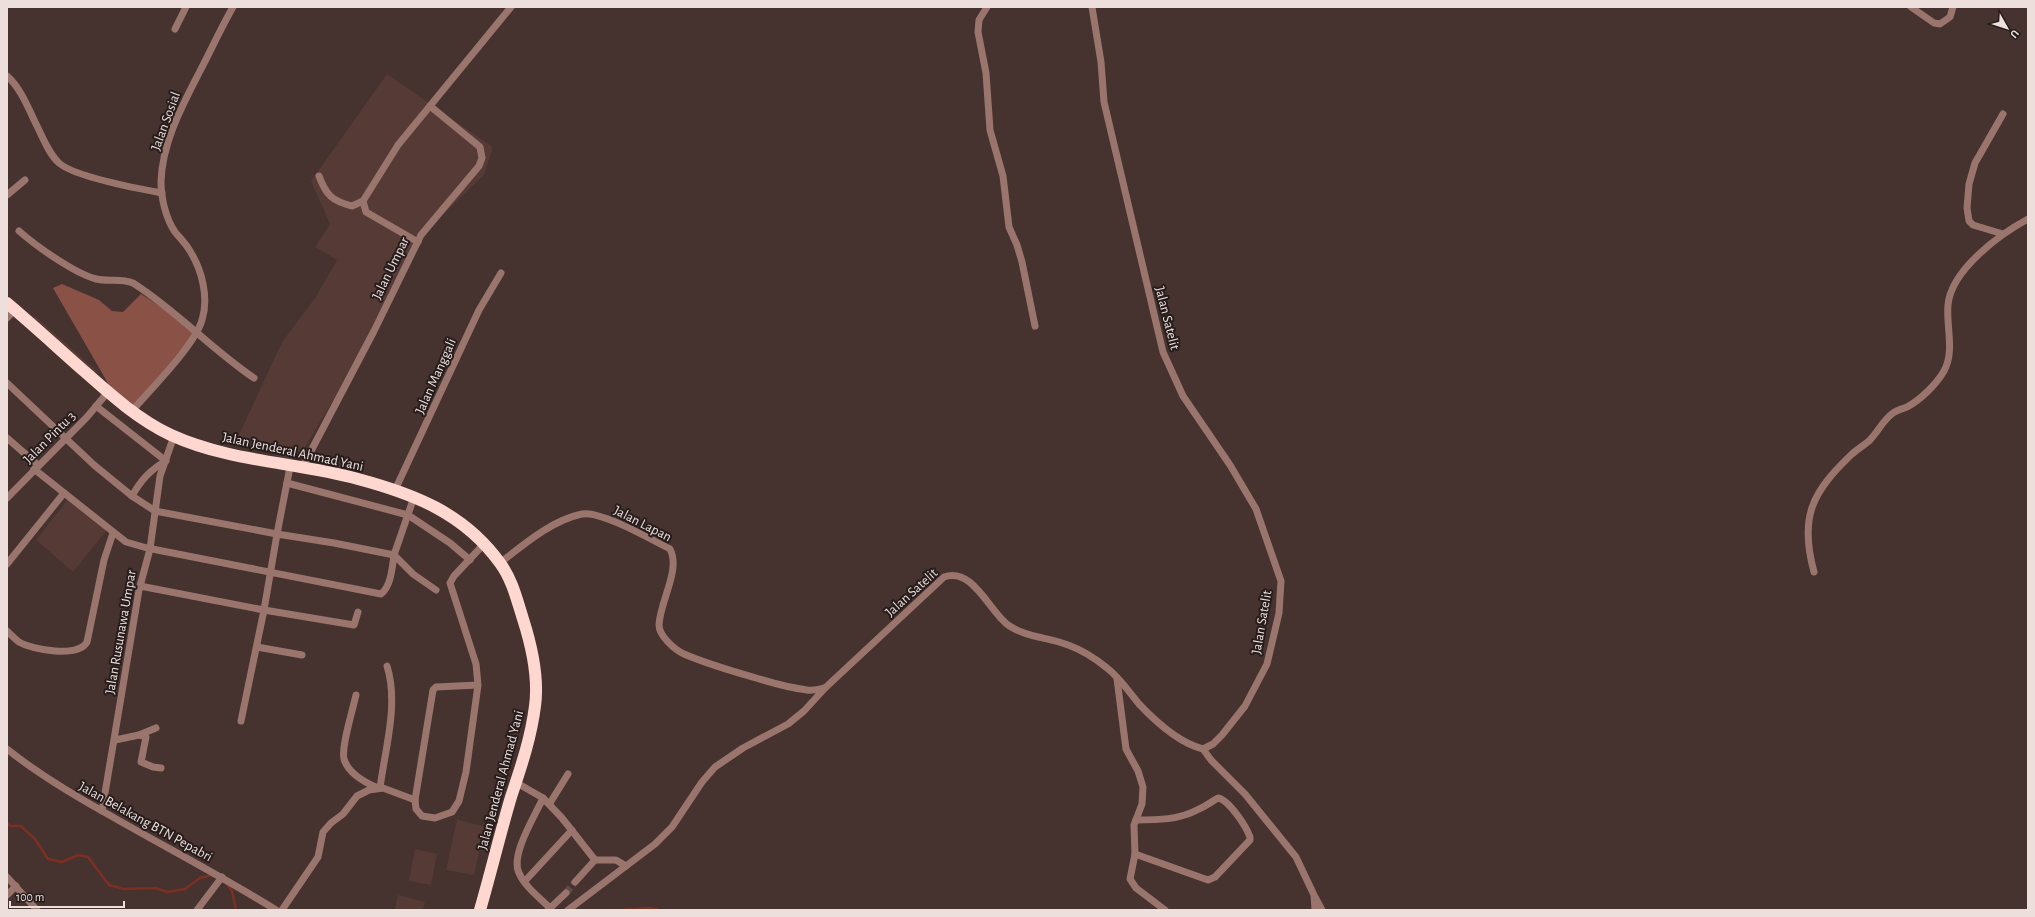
<svg xmlns="http://www.w3.org/2000/svg" width="2035" height="917" font-family="'Alegreya Sans',sans-serif">
  <style>
    .built { fill: #553a35 }
    .green { fill: #8a5146 }
    .lines { fill: none; stroke-linecap: round; stroke-linejoin: round }
    .stream { stroke: #7c3024; stroke-width: 2.5 }
    .street-tunnel { stroke: #5f4c48; stroke-width: 7; stroke-dasharray: 7 3.5; stroke-linecap: butt }
    .street { stroke: #9a756d; stroke-width: 7 }
    .highway { stroke: #fdd7d0; stroke-width: 12 }
    .labels { text-anchor: middle; stroke-width: 4; stroke-linejoin: round; paint-order: stroke }
    .street-label { font-size: 14px; fill: #ecdfdc; stroke: #261c1b }
  </style>
  <rect width="100%" height="100%" fill="#46322e"/>
  <g class="built">
    <polygon points="387,74 493,147 484,175 415,241 357,358 338,392 299,457 294,456 292,460 276,456 277,450 271,446 257,447 236,441 282,342 315,298 337,260 315,247 330,224 311,181"/>
    <polygon points="35,316 98,372 95,375 31,320"/>
    <polygon points="69,498 107,530 73,572 36,540"/>
    <polygon points="457,819 485,827 474,875 446,870"/>
    <polygon points="415,849 437,854 431,885 409,881"/>
    <polygon points="398,895 425,902 423,910 395,910"/>
  </g>
  <polygon class="green" points="62,284 99,300 112,311 123,312 141,294 167,311 195,333 133,408 113,392 53,288"/>
  <g class="lines">
    <g class="stream">
      <polyline points="7,823 10,826 21,826 35,839 48,859 62,862 78,855 88,857 109,885 124,889 155,888 168,892 185,889 200,878 212,875"/>
      <polyline points="227,884 232,891 236,910"/>
      <polyline points="622,910 650,908 659,910"/>
    </g>
    <polyline class="street-tunnel" points="566,893 575,882"/>
    <g class="street">
      <polyline points="987,7 979,20 978,32 986,73 990,130 1003,176 1009,227 1017,245 1022,262 1035,326"/>
      <polyline points="1911,7 1934,23 1940,24 1950,17 1953,7"/>
      <polyline points="175,29 186,7"/>
      <path d="M7,76C21,88 29,110 37,126C43,138 49,154 59,163C75,177 140,189 162,193"/>
      <path d="M319,176C326,195 332,201 352,206L363,201"/>
      <polyline points="7,195 25,180"/>
      <path d="M19,231C36,246 74,273 96,279C108,282 121,278 133,283C177,311 211,349 254,378"/>
      <polyline points="2003,234 1973,225 1969,221 1967,208 1969,184 1975,163 2003,114"/>
      <polyline points="418,242 366,212 363,201 398,145 511,7"/>
      <polyline points="7,318 15,310"/>
      <polyline points="7,383 94,465 132,496 155,511 277,534 290,467"/>
      <path d="M96,406L166,461C150,470 141,480 132,496"/>
      <path d="M132,411C150,390 195,345 202,320C209,298 202,270 190,251C186,244 180,238 175,232C166,219 161,198 161,182C162,143 182,106 200,71C211,50 221,28 233,7"/>
      <polyline points="7,438 38,465"/>
      <polyline points="302,468 374,331 421,235 479,166 482,158 480,147 430,106"/>
      <path d="M34,469L126,542L147,548L381,594C391,586 392,569 394,555"/>
      <polyline points="287,483 408,515 450,543 470,560"/>
      <polyline points="395,490 479,310 501,273"/>
      <polyline points="7,498 87,417 108,392"/>
      <polyline points="394,555 413,574 436,590"/>
      <path d="M500,563C523,545 552,520 582,514C600,510 652,540 670,549C681,570 660,601 659,625C659,636 675,650 684,654C707,664 732,671 756,678C773,683 789,688 807,690C813,691 819,689 825,688"/>
      <polyline points="7,564 64,493"/>
      <path d="M1814,572C1799,517 1812,492 1852,454C1858,449 1864,445 1869,441C1878,432 1883,420 1893,413C1897,410 1902,409 1907,407C1920,400 1936,385 1944,371C1955,351 1946,327 1948,305C1951,270 2000,234 2028,219"/>
      <polyline points="140,586 264,610 277,534 334,543 394,555 414,497"/>
      <path d="M7,631C11,635 15,639 19,642C33,650 78,658 87,642L104,560L113,533"/>
      <polyline points="257,647 302,655"/>
      <polyline points="1117,679 1126,749 1138,771 1143,787 1142,804 1134,825 1135,854 1130,879 1136,888 1165,910"/>
      <polyline points="478,685 436,687 433,690 415,800 416,809 422,816 435,818 452,812 459,801 466,772 478,685 476,664 450,583 454,576 483,545"/>
      <path d="M356,695C353,709 341,747 344,759C348,773 366,783 378,788"/>
      <polyline points="241,721 264,610 354,625 358,612"/>
      <polyline points="139,735 146,737 141,762 153,767 161,768"/>
      <polyline points="115,740 139,735 156,728"/>
      <path d="M7,749C38,774 70,793 104,812C161,845 220,875 276,910"/>
      <polyline points="1203,749 1211,760 1245,794 1296,857 1314,895 1315,910"/>
      <path d="M517,783L543,798C535,816 510,855 519,873C525,887 540,898 550,908"/>
      <path d="M380,788C385,749 399,704 387,666"/>
      <polyline points="543,798 562,818 595,860"/>
      <polyline points="550,803 568,774"/>
      <polyline points="102,811 139,590 150,549 160,476 174,436"/>
      <path d="M1135,854L1208,880L1215,877L1250,840V837C1246,826 1229,800 1218,798C1211,802 1206,806 1199,809C1179,820 1158,820 1136,820"/>
      <polyline points="7,877 37,910"/>
      <polyline points="525,881 572,830"/>
      <polyline points="575,882 595,860 616,860 626,866"/>
      <polyline points="7,895 16,886"/>
      <polyline points="1315,897 1322,910"/>
      <polyline points="197,910 222,877"/>
      <polyline points="282,910 318,857 323,832 331,823 343,814 357,796 369,790 383,788 415,800"/>
      <polyline points="548,910 566,893"/>
      <path d="M568,910L655,844L672,827L702,782L715,767L743,748L788,724L804,711L825,688L944,577C973,567 989,611 1008,625C1027,638 1048,637 1068,645C1082,650 1096,659 1107,668C1120,678 1129,692 1139,704C1156,722 1179,743 1203,749L1213,744L1222,735L1245,706L1267,664L1279,613L1281,581L1256,509L1230,465L1183,396L1163,352L1104,102L1101,62L1092,7"/>
    </g>
    <path class="highway" d="M7,303C33,325 59,349 84,371C111,395 139,420 171,435C230,462 296,462 358,479C414,494 464,513 500,563C512,579 517,600 523,619C532,647 539,677 535,706C531,738 521,767 511,797C500,834 491,872 480,910"/>
  </g>
  <g class="labels">
    <g class="street-label">
      <text transform="translate(165 121) rotate(-70)" y="5">Jalan Sosial</text>
      <text transform="translate(390 268) rotate(-64)" y="5">Jalan Umpar</text>
      <text transform="translate(1168 318) rotate(76)" y="5">Jalan Satelit</text>
      <text transform="translate(435 376) rotate(-66)" y="5">Jalan Manggali</text>
      <text transform="translate(49 437) rotate(-45)" y="5">Jalan Pintu 3</text>
      <text transform="translate(293 451) rotate(12)" y="5">Jalan Jenderal Ahmad Yani</text>
      <text transform="translate(643 523) rotate(27)" y="5">Jalan Lapan</text>
      <text transform="translate(911 592) rotate(-42)" y="5">Jalan Satelit</text>
      <text transform="translate(1261 622) rotate(-80)" y="5">Jalan Satelit</text>
      <text transform="translate(120 632) rotate(-80)" y="5">Jalan Rusunawa Umpar</text>
      <text transform="translate(500 780) rotate(-75)" y="5">Jalan Jenderal Ahmad Yani</text>
      <text transform="translate(146 821) rotate(29)" y="5">Jalan Belakang BTN Pepabri</text>
    </g>
  </g>
  <rect width="2035" height="917" fill="none" stroke="#ecdfdc" stroke-width="16"/>
  <g transform="translate(2007 28) rotate(129)" stroke="#261c1b" stroke-width="3" paint-order="stroke">
  <path d="M0-3L7 15L0 10L-7 15Z" fill="#ecdfdc"/>
  <text y="-6" font-size="11" font-weight="bold" text-anchor="middle" fill="#ecdfdc">U</text>
  </g>
  <path d="M10 901v6h114v-6" fill="none" stroke="#ecdfdc" stroke-width="2"/>
  <text x="16" y="901" font-size="12" fill="#ecdfdc" stroke="#261c1b" stroke-width="3" paint-order="stroke">100 m</text>
</svg>
